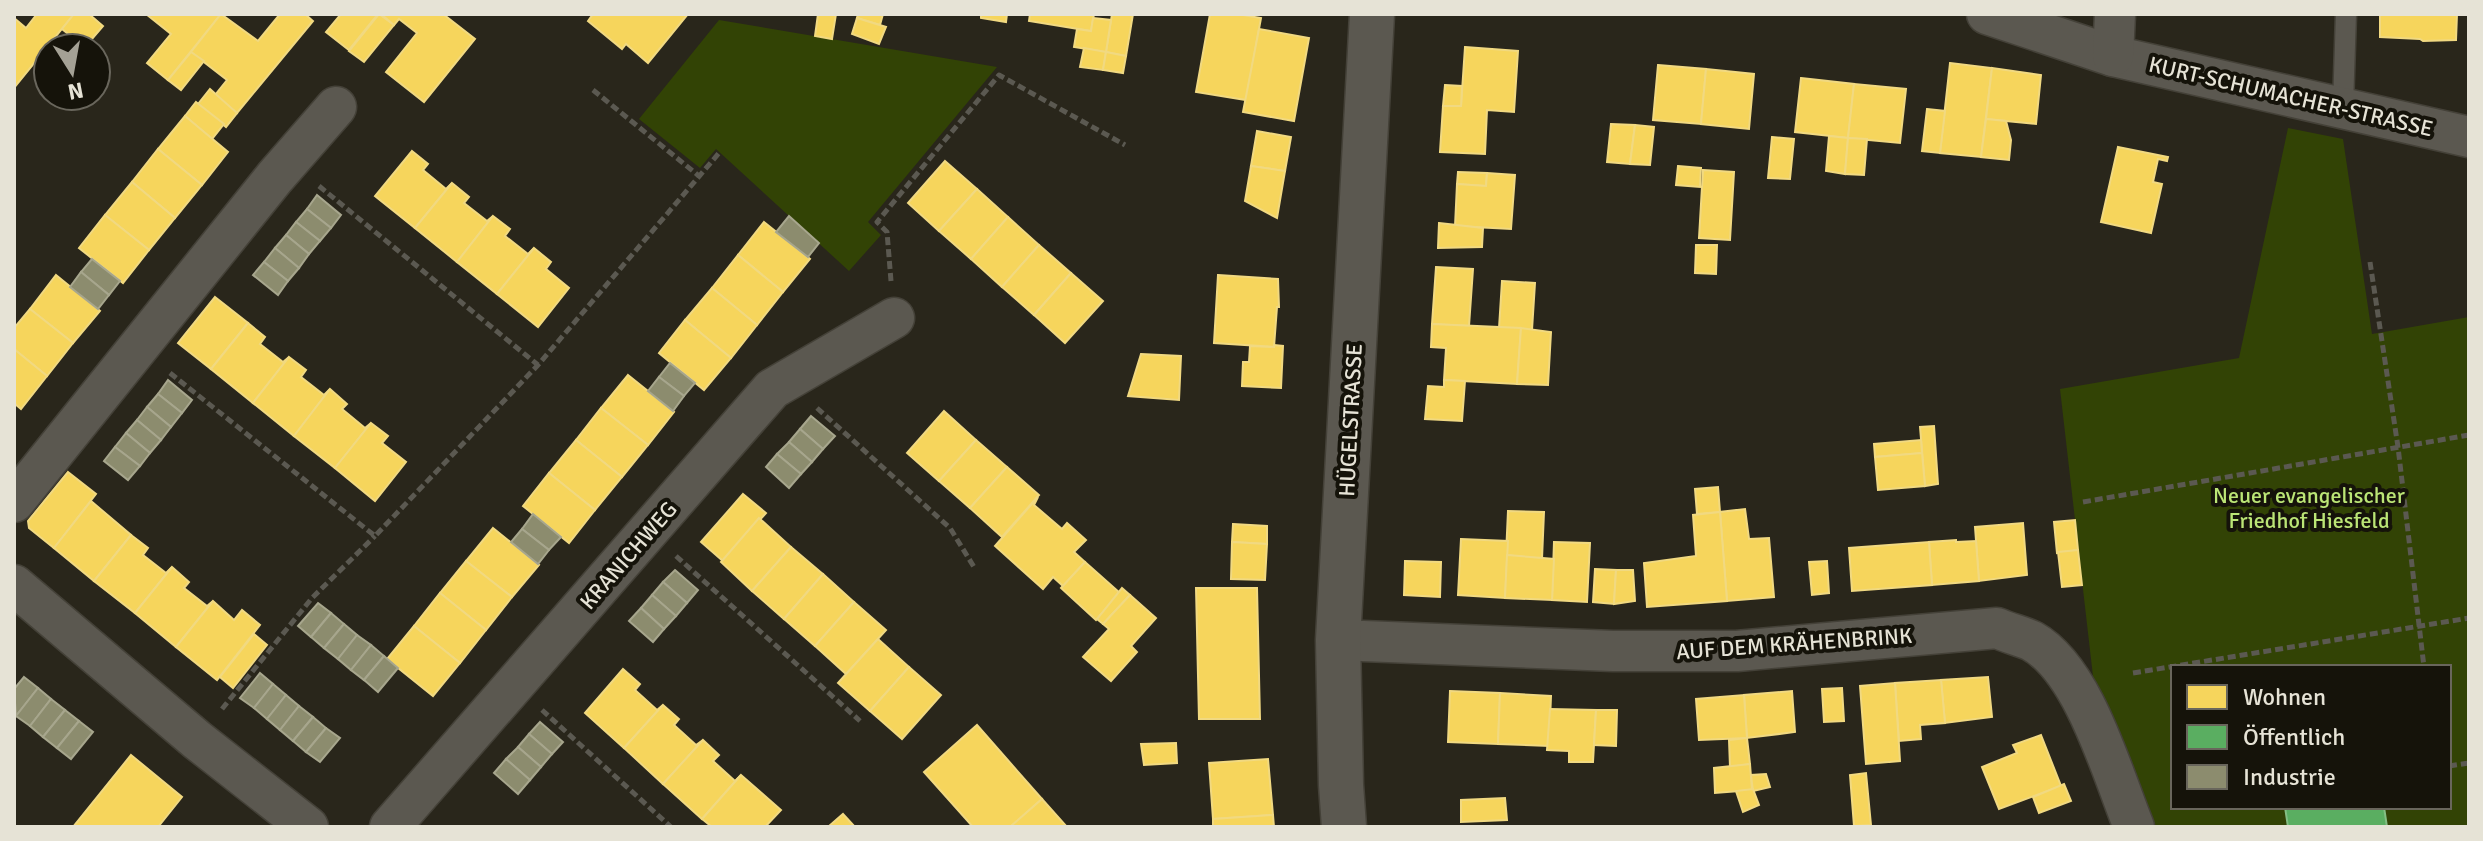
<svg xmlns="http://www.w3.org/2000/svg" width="2483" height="841" font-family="Signika,sans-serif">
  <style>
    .green { fill: #324305; fill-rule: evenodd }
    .homes { fill: #f6d55c; stroke: #f1d981; stroke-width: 2 }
    .public { fill: #5aae61; stroke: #84be84; stroke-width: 2 }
    .industry { fill: #8c8c6e; stroke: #a7a68d; stroke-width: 2 }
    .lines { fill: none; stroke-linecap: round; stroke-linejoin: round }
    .lane-casing { stroke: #444138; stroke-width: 23 }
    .street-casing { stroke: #444138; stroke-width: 43 }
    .secondary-casing { stroke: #444138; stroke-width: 47 }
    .path { stroke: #5b5951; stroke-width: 5; stroke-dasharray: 8 4; stroke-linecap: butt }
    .lane { stroke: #5b5850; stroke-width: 20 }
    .street { stroke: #5b5850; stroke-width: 40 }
    .secondary { stroke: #5b5850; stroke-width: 44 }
    .labels { text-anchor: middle; stroke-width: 8; stroke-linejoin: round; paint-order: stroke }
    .street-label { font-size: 22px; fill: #e6e3d6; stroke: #15130a }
    .park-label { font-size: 22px; fill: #bbe576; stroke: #15130a }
  </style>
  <rect width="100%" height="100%" fill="#29261b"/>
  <g class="green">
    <polygon points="719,20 997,67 868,222 881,235 849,271 716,149 700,168 639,119"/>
    <path d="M2288,128L2343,139L2372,334L2469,317V827H2151L2094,685L2060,389L2239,358ZM2173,667H2449V807H2173Z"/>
  </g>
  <g class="homes">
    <polygon points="37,14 74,14 14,88 14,18 26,28"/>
    <polygon points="74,14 89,14 103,26 85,47 62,29"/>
    <polygon points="146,14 221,14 168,80 147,63 171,34"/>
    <polygon points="221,14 258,41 280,14 305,14 313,21 237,113 215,95 227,80 191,52"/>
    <polygon points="341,14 378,14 349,50 326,32"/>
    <polygon points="379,14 394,25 364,62 349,51"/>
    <polygon points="381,14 443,14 475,39 424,102 386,72 417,33 399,19 394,25"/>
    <polygon points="593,14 688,14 648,63 626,44 622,49 588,21"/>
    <polygon points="818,14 836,14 832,39 815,36"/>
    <polygon points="858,14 883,14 880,25 857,18"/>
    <polygon points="981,14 1007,14 1006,22 981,18"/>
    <polygon points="1030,14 1094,14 1091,31 1029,21"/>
    <polygon points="1112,14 1133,14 1126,56 1106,52"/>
    <polygon points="1210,14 1237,14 1261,18 1246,100 1196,92"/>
    <polygon points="2380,14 2457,14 2456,40 2423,41 2420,39 2380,37"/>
    <polygon points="857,18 886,27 879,44 852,34"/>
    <polygon points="1093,18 1111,20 1106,52 1074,47 1077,29 1091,31"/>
    <polygon points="1259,29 1309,38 1294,121 1243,112"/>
    <polygon points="1465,47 1518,51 1514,112 1487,110 1485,154 1440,152 1443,106 1461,106"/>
    <polygon points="1084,48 1106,52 1103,70 1080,67"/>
    <polygon points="191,52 204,61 181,90 168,80"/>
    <polygon points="1106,52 1126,56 1123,73 1103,70"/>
    <polygon points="1950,63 1992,68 1981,157 1940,153"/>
    <polygon points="1658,65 1706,69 1701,124 1653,120"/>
    <polygon points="1992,68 2041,75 2036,124 1986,119"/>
    <polygon points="1706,69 1754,74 1749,129 1701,124"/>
    <polygon points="1801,78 1854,84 1848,138 1795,132"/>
    <polygon points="1854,84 1906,89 1900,143 1848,138"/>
    <polygon points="1445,85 1462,86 1461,106 1443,106"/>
    <polygon points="210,89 237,113 226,127 198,104"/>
    <polygon points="196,102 224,124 212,139 185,116"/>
    <polygon points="1927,109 1945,111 1940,153 1922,151"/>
    <polygon points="185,116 228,152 202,185 158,149"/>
    <polygon points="1986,119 2006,121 2011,140 2009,160 1981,157"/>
    <polygon points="1611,124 1635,125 1630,164 1607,162"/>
    <polygon points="1635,125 1654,127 1650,165 1630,164"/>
    <polygon points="1257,131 1291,137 1285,171 1251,166"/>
    <polygon points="1829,136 1848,138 1845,174 1826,171"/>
    <polygon points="1772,137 1794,139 1790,179 1768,178"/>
    <polygon points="1848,138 1867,139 1864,175 1845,174"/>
    <polygon points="2118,147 2168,157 2167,161 2158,159 2153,182 2162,184 2151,233 2101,222"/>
    <polygon points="158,149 202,185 175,218 132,182"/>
    <polygon points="412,151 428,164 423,170 446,189 452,183 415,228 375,196"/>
    <polygon points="945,161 977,189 939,231 908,203"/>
    <polygon points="1251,166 1285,171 1277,218 1245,201"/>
    <polygon points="1678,166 1701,168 1700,187 1676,185"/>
    <polygon points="1703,170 1734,172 1730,240 1699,238"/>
    <polygon points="1458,172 1487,173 1486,186 1457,184"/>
    <polygon points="1487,173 1515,175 1511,229 1455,226 1457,184 1486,186"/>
    <polygon points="132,182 175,218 149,250 105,215"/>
    <polygon points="452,183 469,197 464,203 487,221 493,216 457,262 415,228"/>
    <polygon points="977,189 1008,217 971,259 939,231"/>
    <polygon points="105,215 149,250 123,283 79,248"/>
    <polygon points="493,216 510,229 505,236 528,254 534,248 497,294 457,262"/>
    <polygon points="1008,217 1039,245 1002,287 971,259"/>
    <polygon points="764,222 810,259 783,292 738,255"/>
    <polygon points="1439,223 1483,228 1482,247 1438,248"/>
    <polygon points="1039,245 1071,273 1034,315 1002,287"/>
    <polygon points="1696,245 1717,245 1716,274 1695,273"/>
    <polygon points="534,248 551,262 546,269 569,288 538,327 497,294"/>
    <polygon points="738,255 783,292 757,325 712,288"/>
    <polygon points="1436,267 1473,269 1469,326 1432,324"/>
    <polygon points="1071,273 1103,301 1065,343 1034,315"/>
    <polygon points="56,275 100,311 73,343 30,309"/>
    <polygon points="1218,275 1278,279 1279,307 1277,307 1274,347 1214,343"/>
    <polygon points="1502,281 1535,283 1532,330 1499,328"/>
    <polygon points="712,288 757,325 731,358 685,320"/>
    <polygon points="215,297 248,323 211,369 178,343"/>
    <polygon points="30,309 73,343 47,376 14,349 14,328"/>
    <polygon points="685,320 731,358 704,390 659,353"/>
    <polygon points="248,323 265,337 260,344 283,362 289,357 253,403 211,369"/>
    <polygon points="1432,324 1521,328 1517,384 1444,380 1446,348 1431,347"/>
    <polygon points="1521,328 1551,332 1548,385 1517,384"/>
    <polygon points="1274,345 1283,346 1281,388 1242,386 1243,362 1249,362 1250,346 1274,347"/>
    <polygon points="14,349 47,376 21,409 14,403"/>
    <polygon points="1141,354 1181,356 1179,400 1128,396"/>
    <polygon points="289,357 306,370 301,377 324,395 330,389 294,436 253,403"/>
    <polygon points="628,375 674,412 648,445 601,408"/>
    <polygon points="1444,380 1465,381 1462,421 1425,419 1428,386 1444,387"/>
    <polygon points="330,389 347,404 342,409 365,428 371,423 335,468 294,436"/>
    <polygon points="601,408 648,445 622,477 576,440"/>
    <polygon points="944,411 976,440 939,481 907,453"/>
    <polygon points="371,423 388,436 382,443 406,462 375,501 335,468"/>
    <polygon points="1934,426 1938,484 1925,486 1920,427"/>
    <polygon points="576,440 622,477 595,510 549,473"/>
    <polygon points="976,440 1007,467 970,508 939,481"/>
    <polygon points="1921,440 1922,453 1875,457 1874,444"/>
    <polygon points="1922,453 1925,486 1878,490 1875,457"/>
    <polygon points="1007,467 1039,495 1002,537 970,508"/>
    <polygon points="68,472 96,494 54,548 29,528 28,521"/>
    <polygon points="549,473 595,510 569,543 523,506"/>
    <polygon points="1718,487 1720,512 1697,514 1695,489"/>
    <polygon points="743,494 766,513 723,561 701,542"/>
    <polygon points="1038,497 1034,505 1062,529 1067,523 1086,540 1074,552 1085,562 1063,586 1053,577 1043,589 995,546"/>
    <polygon points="91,501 131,535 94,581 54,548"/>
    <polygon points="1745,509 1749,539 1769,538 1774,597 1727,601 1720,512"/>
    <polygon points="1508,511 1544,512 1542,559 1506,555"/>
    <polygon points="1720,512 1727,601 1647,607 1644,563 1696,556 1693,515"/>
    <polygon points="759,518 791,547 752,591 721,562"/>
    <polygon points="2075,520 2078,550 2057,553 2054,522"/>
    <polygon points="2023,523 2027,575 1979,581 1975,527"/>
    <polygon points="1233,524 1267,526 1267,544 1232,542"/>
    <polygon points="493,528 539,565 512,597 466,561"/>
    <polygon points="131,535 148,548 143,555 166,573 172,567 135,613 94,581"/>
    <polygon points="1461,539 1508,541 1505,598 1458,595"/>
    <polygon points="1956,540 1956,542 1976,541 1979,581 1932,585 1929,542"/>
    <polygon points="1232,542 1267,544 1265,580 1231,579"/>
    <polygon points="1554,542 1590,543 1587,602 1552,600"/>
    <polygon points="1929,542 1932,585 1852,591 1849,548"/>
    <polygon points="791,547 823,574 784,619 752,591"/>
    <polygon points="2078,550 2082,585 2062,587 2058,552"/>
    <polygon points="1507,555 1554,559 1552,600 1505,598"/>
    <polygon points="466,561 512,597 486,630 440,593"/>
    <polygon points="1405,561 1441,562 1440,597 1404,595"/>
    <polygon points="1827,561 1829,593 1812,595 1809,562"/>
    <polygon points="1085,562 1120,593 1096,620 1061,588"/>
    <polygon points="172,567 189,582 184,588 207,606 213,601 176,647 135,613"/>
    <polygon points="1595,569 1616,570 1614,604 1593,602"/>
    <polygon points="1616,570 1633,570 1635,601 1614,604"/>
    <polygon points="823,574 854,602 815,646 784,619"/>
    <polygon points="1122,588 1130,595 1103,624 1097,619"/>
    <polygon points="1196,588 1257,588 1260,719 1199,719"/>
    <polygon points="440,593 486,630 460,663 414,626"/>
    <polygon points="1130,595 1156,618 1131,646 1137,652 1111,681 1083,657 1109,629 1103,624"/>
    <polygon points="213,601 234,620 242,610 260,625 217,680 176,647"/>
    <polygon points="854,602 886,630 846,674 815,646"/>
    <polygon points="414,626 460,663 433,696 387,659"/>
    <polygon points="254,634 267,645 233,688 220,677"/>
    <polygon points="878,639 909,667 870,711 838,683"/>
    <polygon points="909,667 941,695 902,739 870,711"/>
    <polygon points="623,669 640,684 635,690 657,710 663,705 624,748 585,713"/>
    <polygon points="1988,677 1992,717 1945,723 1941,680"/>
    <polygon points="1941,680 1945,723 1920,725 1921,739 1899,741 1895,683"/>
    <polygon points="1895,683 1900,761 1866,764 1860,686"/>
    <polygon points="1842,688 1844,721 1824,722 1822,689"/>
    <polygon points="1450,691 1500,693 1498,744 1448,742"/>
    <polygon points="1792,691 1795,732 1747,738 1744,695"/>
    <polygon points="1500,693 1551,696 1549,746 1498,744"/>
    <polygon points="1744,695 1747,738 1699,740 1696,699"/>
    <polygon points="663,705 679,719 674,725 696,745 703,740 663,784 624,748"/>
    <polygon points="1550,709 1596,710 1593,762 1569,762 1569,751 1547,750"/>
    <polygon points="1596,710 1617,710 1616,746 1594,745"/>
    <polygon points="977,725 1042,799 1010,827 973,827 924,772"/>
    <polygon points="2041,735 2061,786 1999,809 1982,767 2017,753 2013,745"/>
    <polygon points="1747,738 1750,764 1730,767 1729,740"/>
    <polygon points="703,740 719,755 713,761 735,781 741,775 702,819 663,784"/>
    <polygon points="1176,743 1177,763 1144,765 1141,744"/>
    <polygon points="131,755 182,797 158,827 73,827"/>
    <polygon points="1268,759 1273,815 1213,819 1209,763"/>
    <polygon points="1750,764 1752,790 1715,793 1714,768"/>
    <polygon points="1866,773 1871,825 1854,826 1850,775"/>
    <polygon points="1766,774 1770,787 1753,791 1751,775"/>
    <polygon points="741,775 781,810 765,827 712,827 702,819"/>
    <polygon points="2064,784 2071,801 2039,813 2033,797"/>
    <polygon points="1753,789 1759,805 1743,812 1736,791"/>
    <polygon points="1505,798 1507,820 1461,822 1461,800"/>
    <polygon points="1042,799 1067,827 1010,827"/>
    <polygon points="843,814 855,827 828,827"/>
    <polygon points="1273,815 1274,827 1213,827 1213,819"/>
  </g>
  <polygon class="public" points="2285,807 2384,807 2387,827 2288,827"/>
  <g class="industry">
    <polygon points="317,195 341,215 331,228 307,209"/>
    <polygon points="307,209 331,228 320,241 296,222"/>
    <polygon points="789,216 819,243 808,257 776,232"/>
    <polygon points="296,222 320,241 309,254 286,235"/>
    <polygon points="286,235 309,254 299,268 275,248"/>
    <polygon points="275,248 299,268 288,281 264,262"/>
    <polygon points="92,259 120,281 109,295 81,272"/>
    <polygon points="264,262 288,281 278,295 253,275"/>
    <polygon points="81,272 109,295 98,309 70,287"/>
    <polygon points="670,363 695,383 684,396 659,377"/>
    <polygon points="659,377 684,396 673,411 648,391"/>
    <polygon points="168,380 192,400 182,413 158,394"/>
    <polygon points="158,394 182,413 171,427 147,407"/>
    <polygon points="147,407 171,427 161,440 137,420"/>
    <polygon points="811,416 835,436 823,449 800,429"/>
    <polygon points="137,420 161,440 150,453 126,433"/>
    <polygon points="800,429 823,449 812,462 789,442"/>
    <polygon points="126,433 150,453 140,466 115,447"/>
    <polygon points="789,442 812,462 801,474 777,454"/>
    <polygon points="115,447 140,466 128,480 104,461"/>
    <polygon points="777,454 801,474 789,488 766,467"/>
    <polygon points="533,514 561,537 549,550 522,529"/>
    <polygon points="522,529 549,550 538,564 511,542"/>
    <polygon points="675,570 698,590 687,603 663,582"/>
    <polygon points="663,582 687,603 676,616 652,595"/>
    <polygon points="652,595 676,616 664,629 641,608"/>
    <polygon points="318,603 331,613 311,637 298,626"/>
    <polygon points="641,608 664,629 653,642 629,621"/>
    <polygon points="331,613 344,624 324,648 311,637"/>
    <polygon points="344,624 357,635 338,659 324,648"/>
    <polygon points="357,635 371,645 351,670 338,659"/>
    <polygon points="371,645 384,656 364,680 351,670"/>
    <polygon points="384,656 398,668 378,692 364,680"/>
    <polygon points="260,673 273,684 254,708 240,698"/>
    <polygon points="24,677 38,688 16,716 14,689"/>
    <polygon points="273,684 286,695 267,719 254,708"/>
    <polygon points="38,688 51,699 30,726 16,716"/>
    <polygon points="286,695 299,706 280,730 267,719"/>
    <polygon points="51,699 65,710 43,737 30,726"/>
    <polygon points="299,706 313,717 293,741 280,730"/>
    <polygon points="65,710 79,721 57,748 43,737"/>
    <polygon points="313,717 326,728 306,752 293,741"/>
    <polygon points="79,721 93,732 71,759 57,748"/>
    <polygon points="540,722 563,742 552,754 529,734"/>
    <polygon points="326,728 340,738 320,762 306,752"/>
    <polygon points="529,734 552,754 541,767 518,747"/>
    <polygon points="518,747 541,767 530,780 506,759"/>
    <polygon points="506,759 530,780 518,794 494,773"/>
  </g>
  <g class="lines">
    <defs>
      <polyline id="lane" points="2343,106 2346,14"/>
      <g id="street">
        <polyline points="1987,14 2113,56 2469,137"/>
        <polyline points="2113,56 2115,14"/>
        <polyline points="14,502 275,177 336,107"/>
        <polyline points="14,585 197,740 308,827"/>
        <path d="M1338,640L1613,651H1737L1997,628C2008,633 2021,636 2032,641C2084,670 2112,773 2134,827"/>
        <polyline points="390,827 772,389 894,318"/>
      </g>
      <polyline id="secondary" points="1344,827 1341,785 1338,640 1372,14"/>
    </defs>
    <use href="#lane" class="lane-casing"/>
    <use href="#street" class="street-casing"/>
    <use href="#secondary" class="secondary-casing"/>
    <g class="path">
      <polyline points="593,90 699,176"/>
      <polyline points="319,186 538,365"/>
      <polyline points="2370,262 2398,447 2424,667"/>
      <polyline points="891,281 887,232 877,222 999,75 1125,145"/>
      <polyline points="170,373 375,536 538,365 719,153"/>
      <polyline points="817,408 950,528 974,567"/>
      <polyline points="2083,502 2469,435"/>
      <polyline points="676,556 860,721"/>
      <polyline points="2133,673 2469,618"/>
      <polyline points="222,709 312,598 375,536"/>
      <polyline points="542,710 671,827"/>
      <polyline points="2449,766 2469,763"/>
    </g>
    <use href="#lane" class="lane"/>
    <use href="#street" class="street"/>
    <use href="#secondary" class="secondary"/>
  </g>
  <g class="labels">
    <g class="street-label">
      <text transform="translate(2291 96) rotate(13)" y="8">KURT-SCHUMACHER-STRASSE</text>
      <text transform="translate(1350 420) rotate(-87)" y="8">HÜGELSTRASSE</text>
      <text transform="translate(628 555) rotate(-49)" y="8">KRANICHWEG</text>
      <text transform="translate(1794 643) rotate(-4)" y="8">AUF DEM KRÄHENBRINK</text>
    </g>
    <g class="park-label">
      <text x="2309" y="503">Neuer evangelischer<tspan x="2309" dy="25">Friedhof Hiesfeld</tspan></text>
    </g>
  </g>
  <rect width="2483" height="841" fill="none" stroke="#e6e3d6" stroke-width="32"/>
  <rect x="2171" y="665" width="280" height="144" fill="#15130a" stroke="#69665c" stroke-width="2"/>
  <rect x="2187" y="685" width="40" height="24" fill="#f6d55c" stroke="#69665c" stroke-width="2"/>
  <text x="2243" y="705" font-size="24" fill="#e6e3d6">Wohnen</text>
  <rect x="2187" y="725" width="40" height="24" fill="#5aae61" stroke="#69665c" stroke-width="2"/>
  <text x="2243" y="745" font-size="24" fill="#e6e3d6">Öffentlich</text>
  <rect x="2187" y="765" width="40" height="24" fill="#8c8c6e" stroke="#69665c" stroke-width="2"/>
  <text x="2243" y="785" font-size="24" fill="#e6e3d6">Industrie</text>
  <g transform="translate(72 72) rotate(169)"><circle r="38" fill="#15130a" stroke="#69665c" stroke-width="2"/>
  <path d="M0-6L14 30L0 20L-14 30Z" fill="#a4a195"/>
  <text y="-12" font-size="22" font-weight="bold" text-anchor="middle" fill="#e6e3d6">N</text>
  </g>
</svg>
